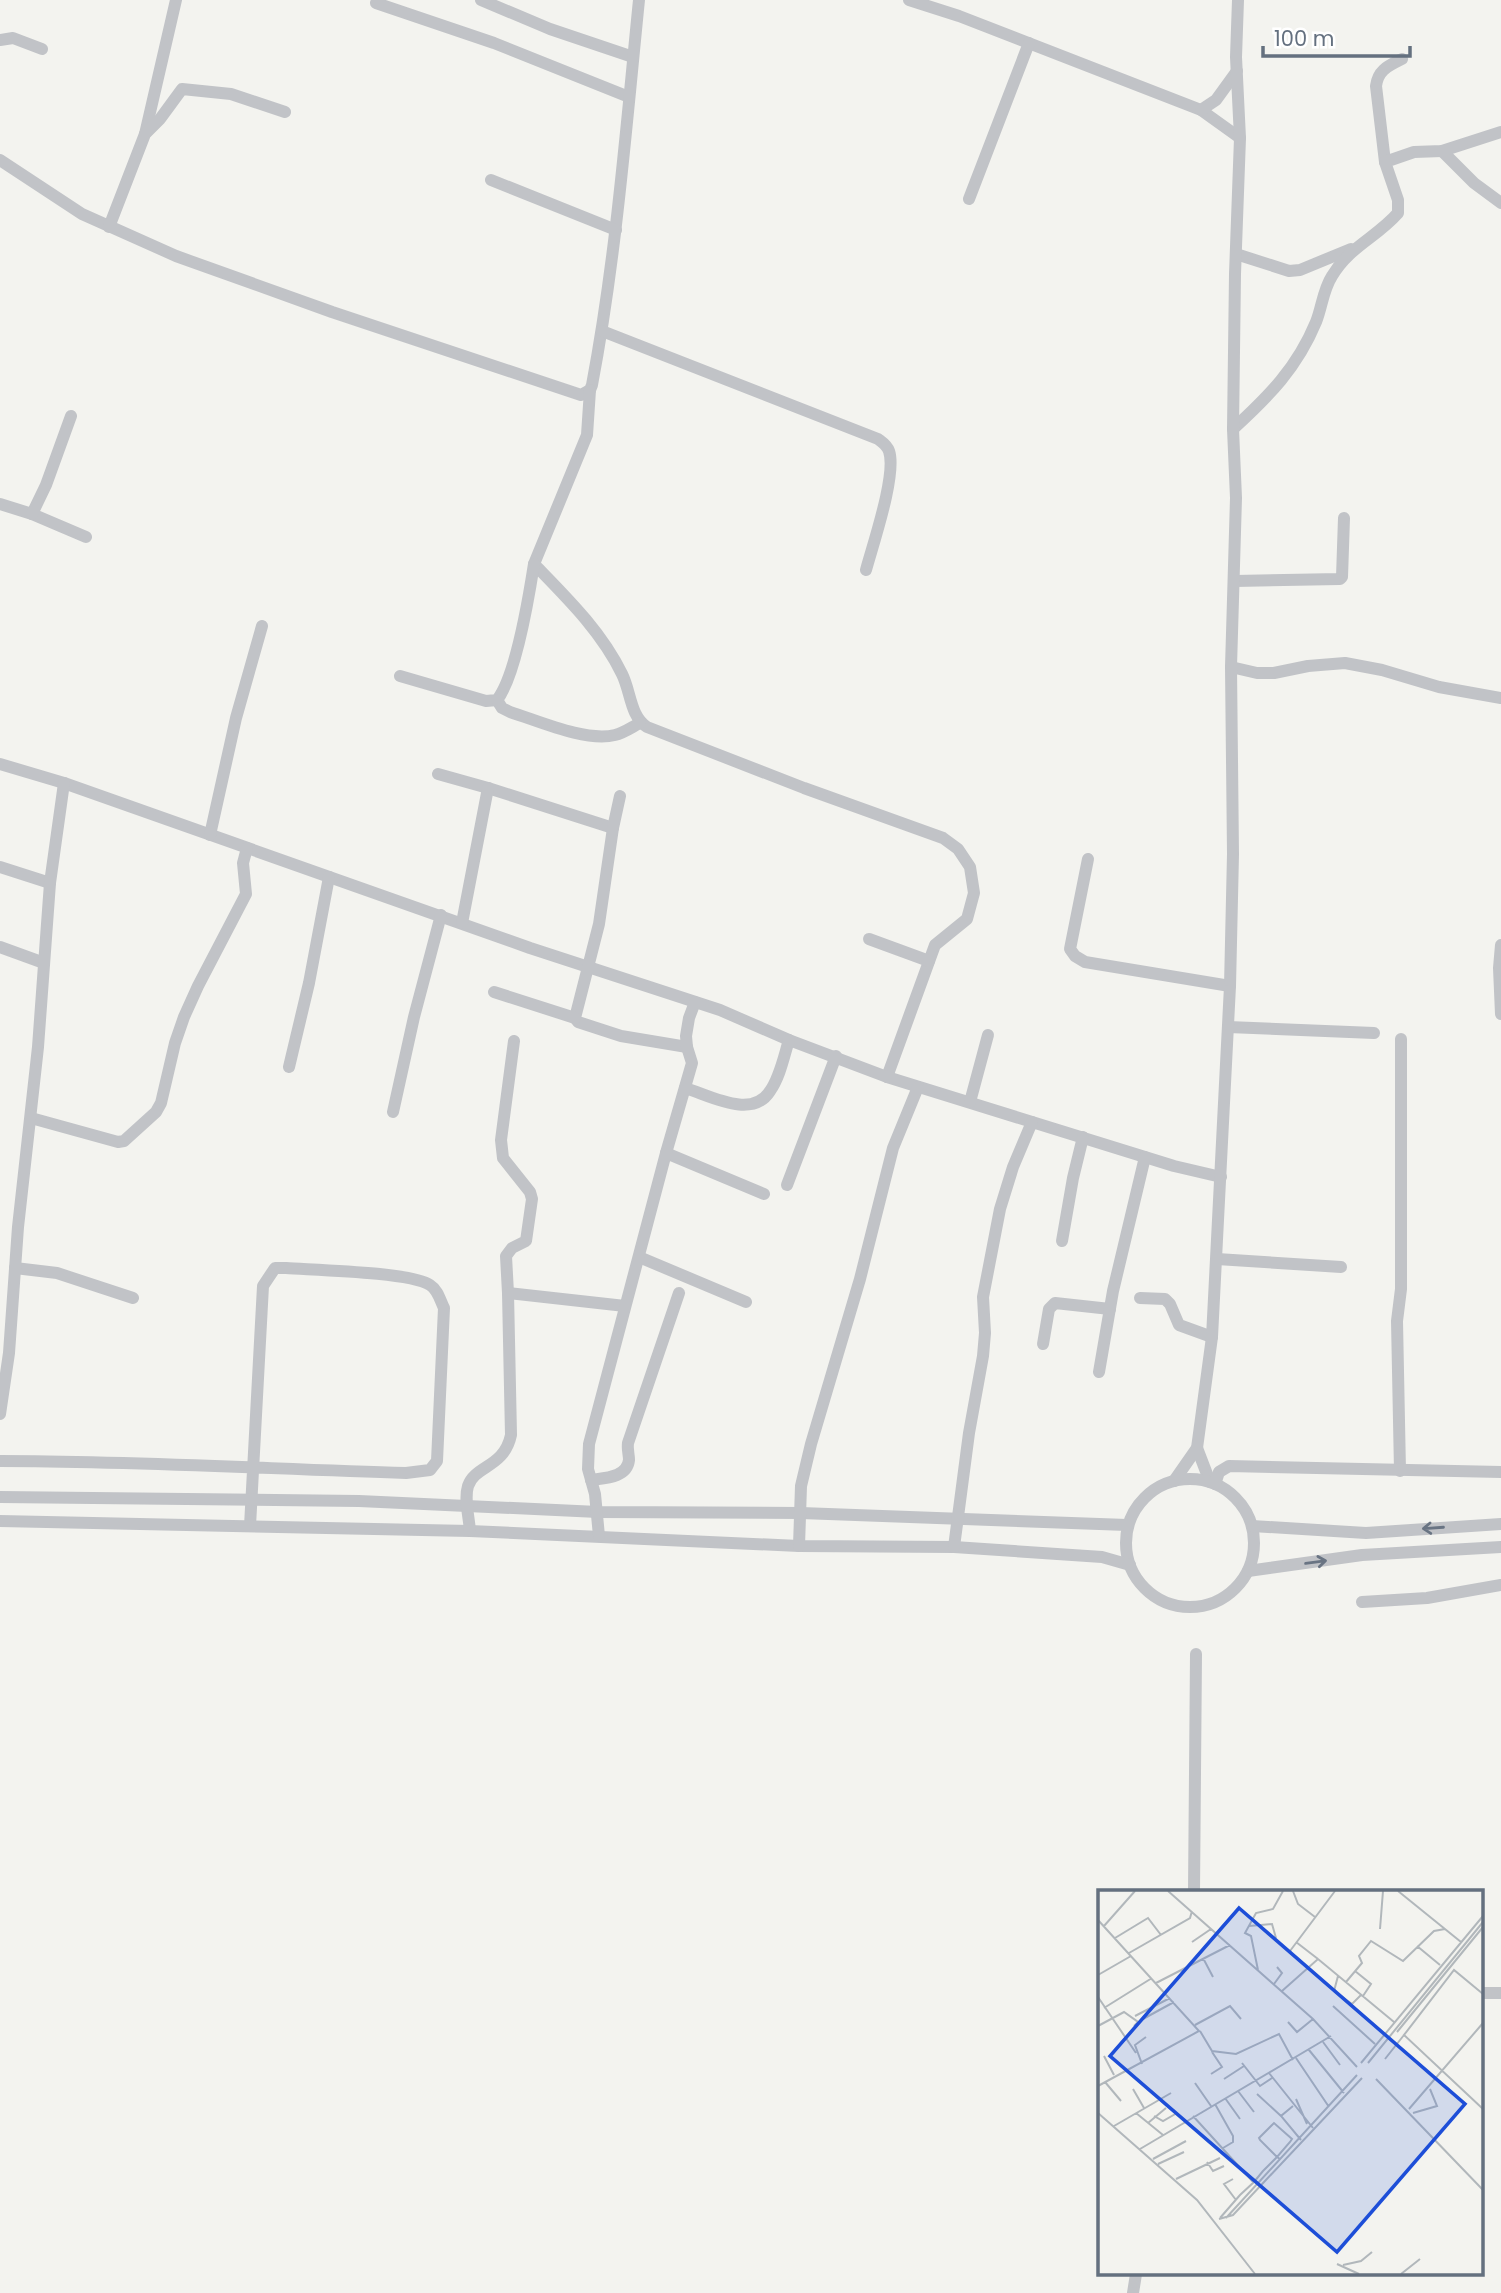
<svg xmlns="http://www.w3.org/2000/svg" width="1501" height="2293" font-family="Poppins,sans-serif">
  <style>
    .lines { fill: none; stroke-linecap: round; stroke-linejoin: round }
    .minor { stroke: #c1c3c7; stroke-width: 12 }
    .oneway { stroke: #697483 }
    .inset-road { fill: none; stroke: #b1b7bb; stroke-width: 2 }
    .view { fill: #1d4ed8; fill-opacity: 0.15; stroke: #1d4ed8; stroke-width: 3.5 }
    .inset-edge { fill: none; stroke: #64707f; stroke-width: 3.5 }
  </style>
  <rect width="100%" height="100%" fill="#f3f3ef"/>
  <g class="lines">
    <g class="minor">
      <polyline points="481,0 550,29 633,57"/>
      <polyline points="909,0 959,16 1201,110 1240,138"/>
      <polyline points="376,3 494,43 629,97"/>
      <polyline points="0,40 13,38 42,49"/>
      <polyline points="1201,110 1216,100 1237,71"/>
      <polyline points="145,134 176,0"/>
      <polyline points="1442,151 1474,183 1501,203"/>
      <path d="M0,160L82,214L176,256L332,312L581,395L590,390L592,385C616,258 626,129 639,0"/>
      <path d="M1385,162L1376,86C1378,70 1388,66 1402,59"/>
      <polyline points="491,180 616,230"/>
      <polyline points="969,199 1029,43"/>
      <polyline points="109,227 145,134 160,119 182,89 231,94 285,112"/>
      <polyline points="1236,254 1289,271 1300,270 1351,249"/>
      <path d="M602,331L878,439C882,442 887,445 889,451C897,474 873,544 866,570"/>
      <path d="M590,390L587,435L534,564C567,598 601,631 622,674C631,692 630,716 647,727L804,788L943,838L958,849L970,867L974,893L967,919L935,945L887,1077"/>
      <path d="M1233,429C1269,396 1297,368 1316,322C1322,307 1323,290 1332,276C1350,246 1376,238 1398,213V200L1385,162L1414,152L1442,151L1501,132"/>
      <polyline points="0,504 32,514 86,537"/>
      <polyline points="32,514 46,485 71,416"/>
      <polyline points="1235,581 1340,579 1342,577 1344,518"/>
      <polyline points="1231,667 1257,673 1274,673 1308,666 1345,663 1382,670 1439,687 1501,698"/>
      <path d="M400,676L486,701L497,700C516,676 529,596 534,564"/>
      <path d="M497,700L502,708L510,712C539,721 585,742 615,735C624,733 632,727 640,723"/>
      <polyline points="0,764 64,783 530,948 720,1010 789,1040 887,1077 1174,1166 1221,1177"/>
      <polyline points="438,774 488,788 613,828"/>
      <polyline points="620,796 613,828 599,924 575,1018 578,1022 621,1036 687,1047"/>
      <polyline points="210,835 236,718 262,626"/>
      <polyline points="1088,859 1070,949 1075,956 1085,962 1230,986"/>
      <polyline points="0,867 50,883"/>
      <polyline points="462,923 488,788"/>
      <polyline points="869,939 929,961"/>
      <polyline points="1501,945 1499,968 1501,1014"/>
      <polyline points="0,947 44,963"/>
      <polyline points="494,992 575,1018"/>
      <polyline points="1228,1027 1374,1033"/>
      <polyline points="289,1067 309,983 329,877"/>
      <path d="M685,1088C709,1095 752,1120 770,1091C780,1077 784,1056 789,1040"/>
      <polyline points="970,1102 988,1035"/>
      <polyline points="393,1112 414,1017 441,915"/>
      <polyline points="31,1118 118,1142 124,1141 156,1112 161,1103 175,1043 184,1017 198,986 246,894 243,863 247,848"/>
      <polyline points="666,1153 764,1194"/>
      <polyline points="787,1185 836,1056"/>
      <polyline points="1062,1241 1073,1178 1083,1137"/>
      <polyline points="639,1257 746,1302"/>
      <polyline points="1217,1259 1341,1267"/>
      <polyline points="15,1268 57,1273 133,1298"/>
      <polyline points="508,1293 506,1256 512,1248 526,1241 532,1199 530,1192 503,1158 501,1140 514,1041"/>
      <polyline points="1140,1298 1165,1299 1170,1304 1179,1325 1212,1337"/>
      <polyline points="1043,1344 1049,1309 1055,1303 1110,1309"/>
      <polyline points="1099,1372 1113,1291 1145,1157"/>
      <polyline points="0,1414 9,1353 18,1227 38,1047 50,883 64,783"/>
      <polyline points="1197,1448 1210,1482"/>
      <path d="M0,1461C135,1461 271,1469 406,1473L430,1470L437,1461L444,1308C440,1300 438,1290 430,1285C410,1272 315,1270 286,1268H275L263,1286L250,1526"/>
      <polyline points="1400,1471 1397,1321 1401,1289 1401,1039"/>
      <circle cx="1190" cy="1543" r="64"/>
      <path d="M591,1480C604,1478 627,1478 629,1460C629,1454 627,1449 628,1443L679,1293"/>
      <polyline points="1174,1481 1197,1448 1212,1337 1230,986 1233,854 1231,667 1236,498 1233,429 1235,274 1240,138 1236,57 1238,0"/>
      <polyline points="1215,1484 1219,1472 1229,1466 1501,1472"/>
      <polyline points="0,1497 359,1501 598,1512 801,1513 1127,1525"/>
      <polyline points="0,1521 470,1531 799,1546 954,1547 1102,1557 1130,1565"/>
      <polyline points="1252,1526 1366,1533 1501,1524"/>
      <path d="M470,1531C469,1517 464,1499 468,1486C475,1465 504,1468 511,1435L508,1293L625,1306"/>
      <polyline points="599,1536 595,1494 588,1469 589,1444 666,1153 692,1063 687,1047 686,1036 689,1018 695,1002"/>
      <polyline points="799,1546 801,1486 811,1444 860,1279 893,1148 918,1087"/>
      <polyline points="954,1547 969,1433 983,1356 985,1333 983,1297 1000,1209 1013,1167 1032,1122"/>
      <polyline points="1248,1571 1362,1555 1501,1547"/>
      <polyline points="1362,1602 1427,1598 1501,1585"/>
      <polyline points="1194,1892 1196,1654"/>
      <polyline points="1482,1993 1501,1993"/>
      <polyline points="1133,2293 1136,2274"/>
    </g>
  </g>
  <defs><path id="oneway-shaft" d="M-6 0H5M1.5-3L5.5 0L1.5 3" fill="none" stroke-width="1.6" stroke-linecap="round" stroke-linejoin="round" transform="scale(1.75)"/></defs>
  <g class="oneway">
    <use href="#oneway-shaft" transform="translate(1433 1528) rotate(176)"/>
    <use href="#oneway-shaft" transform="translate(1316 1562) rotate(-8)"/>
  </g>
  <g transform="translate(1098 1890)">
    <rect width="385" height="385" fill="#f3f3ef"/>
    <path class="inset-road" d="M70,1L215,129L259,177M195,1L200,14L217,27M300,1L363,52M0,30L101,141L0,196M6,36L37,1M151,36L174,34L178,48M282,39L285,1M17,48L50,28L63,45M94,52L113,39M198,52L220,69M319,56L342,75M192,61L237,1M31,63L92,28L94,21M105,68L115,87M160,80L153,46L147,43L158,23L175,19L185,1M257,81L273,94L265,106M0,85L33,66M240,86L236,101L254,114L263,105M248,92L264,73L261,66L273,51L305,71L336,41L347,39M58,93L132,55M176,94L184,83L179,77M184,101L220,69L296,132M385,104L356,80L306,145L385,219M0,107L38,163M235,116L277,154M6,118L54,88M37,126L72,108M45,129L76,112M190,132L199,142L215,129M97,135L132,116L143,129M0,136L26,122L40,132L36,136M102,141L114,161L138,164L181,144L195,170M299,142L385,37M225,152L242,175M211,160L246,203M6,166L16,185M198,168L231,217M287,169L306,145M144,173L162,196L174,188M263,173L385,26M270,173L385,32M44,174L37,155L48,147M171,183L215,238M113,184L124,177L114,162M126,189L146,176M278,189L385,300M7,192L23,211M97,193L113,216M35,199L46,218M140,201L156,222M159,204L183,226M127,208L142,229M198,209L209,234M117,214L135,246V252L125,258M195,216L183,226L203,250M311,219L385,133M0,223L99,310L157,384M38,223L65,245M315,223L339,216L332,199M56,226L65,231L79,223M95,226L156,293M50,233L68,218M16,236L73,203M42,259L233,146M55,269L88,251M109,272L115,281L126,276M60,274L86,262M78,289L122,268M135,289L126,294L138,310M122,328L142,305L156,292L165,281L179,267L192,252L194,249L176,233L161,248L162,250L179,267L182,269M128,328L259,185M121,329L135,325L264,188M239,374L261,384M245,375L263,371L274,362M303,384L322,369"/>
    <path class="view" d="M141,18L367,214L239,362L12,166Z"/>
    <rect width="385" height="385" class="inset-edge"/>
  </g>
  <path d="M1263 46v10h147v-10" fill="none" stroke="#64707f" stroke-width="3.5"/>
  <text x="1274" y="46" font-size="21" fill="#64707f" stroke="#ffffff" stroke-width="5" paint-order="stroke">100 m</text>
</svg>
